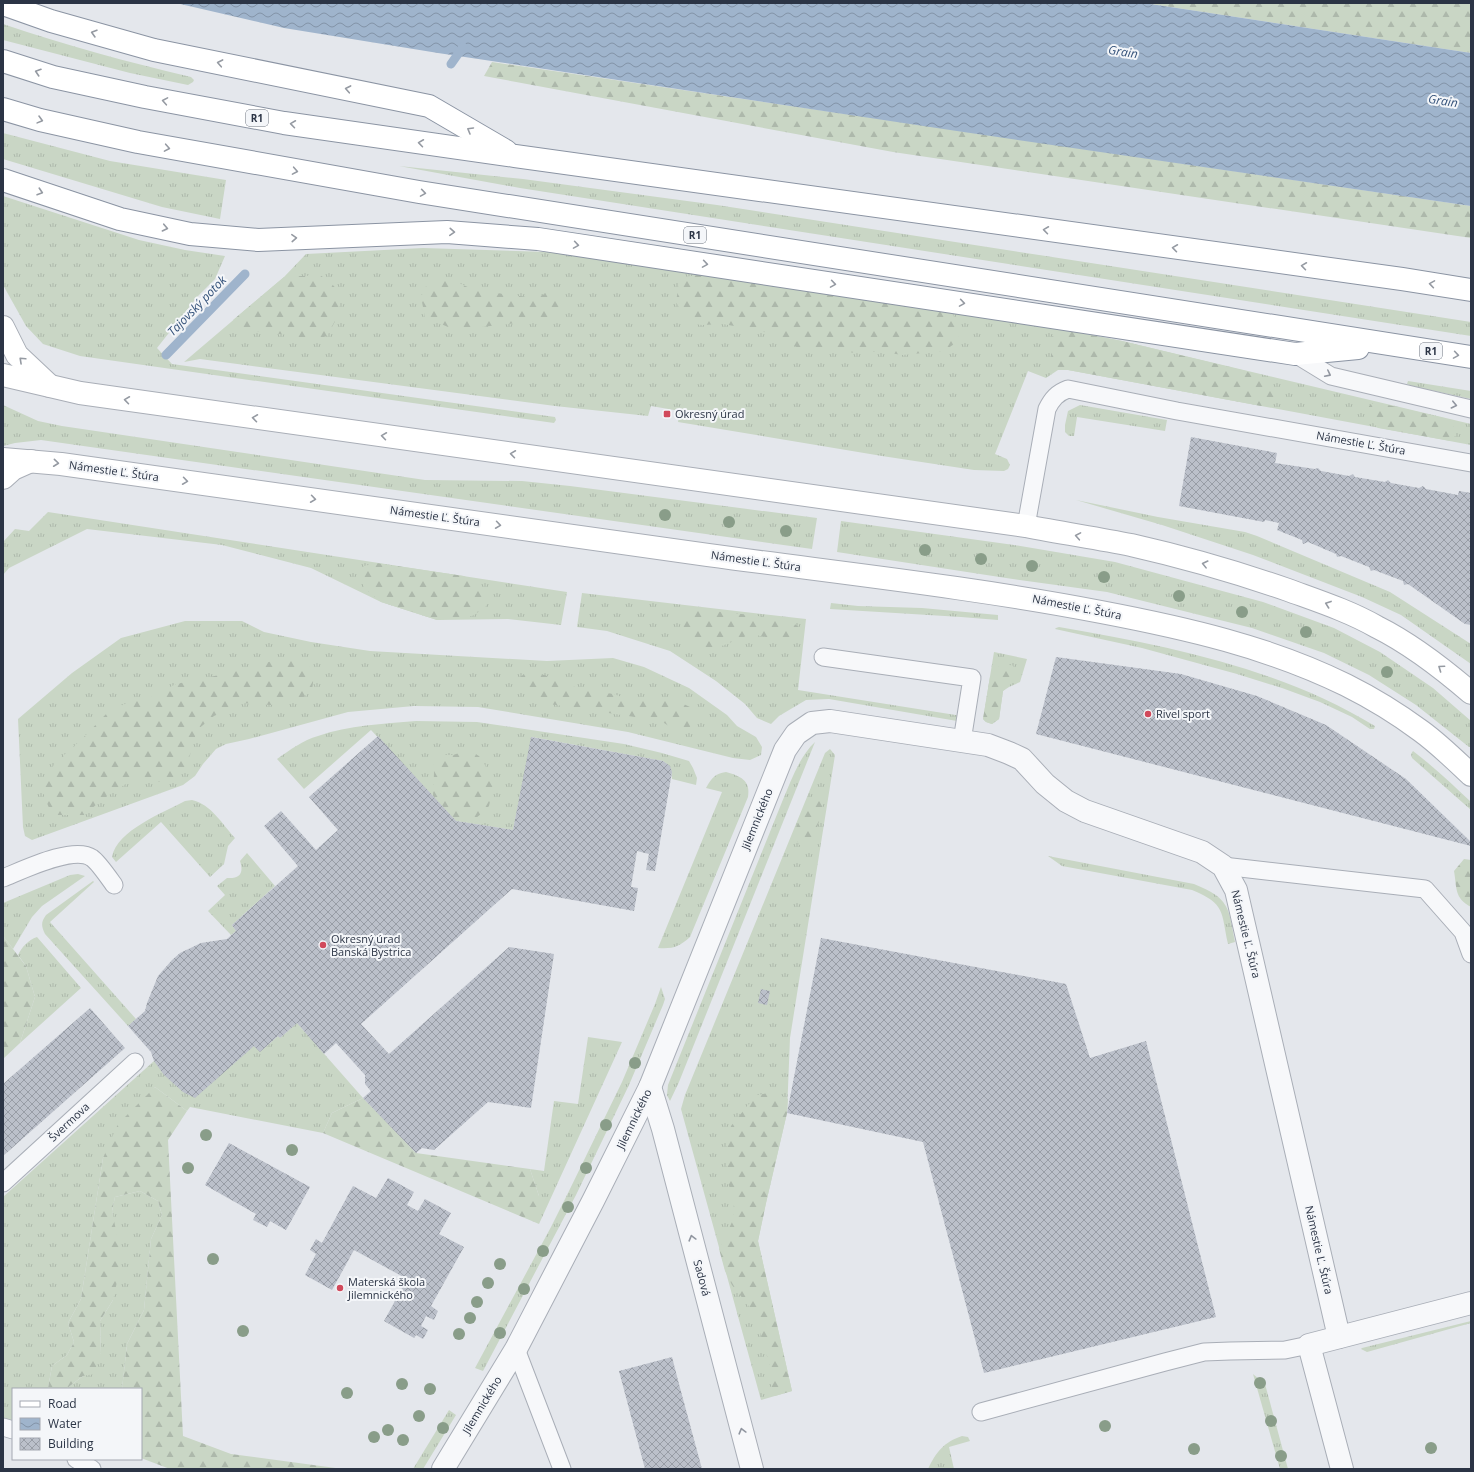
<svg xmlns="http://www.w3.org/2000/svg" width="1474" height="1472" font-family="'Open Sans',sans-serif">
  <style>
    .grass { fill: url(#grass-tufts) }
    .forest { fill: url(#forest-firs) }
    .water { fill: url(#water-waves) }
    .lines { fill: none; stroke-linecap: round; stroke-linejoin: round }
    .stream { stroke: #9fb4cc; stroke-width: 9 }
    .building { fill: url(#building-cross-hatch) }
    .lane-casing { stroke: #a9aeb7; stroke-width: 19 }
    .street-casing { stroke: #a9aeb7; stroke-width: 24 }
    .secondary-casing { stroke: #a9aeb7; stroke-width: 24 }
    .highway-casing { stroke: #8b94a3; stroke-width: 24 }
    .lane { stroke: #f7f8fa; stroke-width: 17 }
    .street { stroke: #f7f8fa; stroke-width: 22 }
    .secondary { stroke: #fff; stroke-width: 22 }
    .highway { stroke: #fff; stroke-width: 22 }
    .tree { fill: #899d89 }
    .oneway { stroke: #959aa2 }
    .oneway2 { stroke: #9196a0 }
    .poi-dot { fill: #d1495b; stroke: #f4f6f9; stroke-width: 1.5 }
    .labels { text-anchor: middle; stroke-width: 4; stroke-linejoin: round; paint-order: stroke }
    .shield { fill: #f4f6f9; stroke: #676e7b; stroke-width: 1 }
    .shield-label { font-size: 10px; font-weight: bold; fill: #2b3445 }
    .poi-label { font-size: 11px; fill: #2b3445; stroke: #f4f6f9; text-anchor: start }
    .street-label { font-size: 11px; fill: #2b3445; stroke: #f4f6f9 }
    .water-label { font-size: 12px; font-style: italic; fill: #34527a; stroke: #f4f6f9 }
  </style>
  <defs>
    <pattern id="grass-tufts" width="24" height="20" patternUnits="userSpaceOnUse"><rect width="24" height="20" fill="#c9d6c5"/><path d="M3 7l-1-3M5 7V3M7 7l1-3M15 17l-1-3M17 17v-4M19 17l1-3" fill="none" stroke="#adb8ab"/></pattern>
    <pattern id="forest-firs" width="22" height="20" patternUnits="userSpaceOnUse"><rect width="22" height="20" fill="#c9d6c5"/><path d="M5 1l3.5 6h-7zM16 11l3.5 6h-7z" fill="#adb8ab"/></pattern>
    <pattern id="water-waves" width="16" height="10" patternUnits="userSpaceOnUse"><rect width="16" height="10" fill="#9fb4cc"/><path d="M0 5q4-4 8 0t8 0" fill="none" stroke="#8293a7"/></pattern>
    <pattern id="building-cross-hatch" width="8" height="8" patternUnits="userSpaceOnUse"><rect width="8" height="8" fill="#bbc0ca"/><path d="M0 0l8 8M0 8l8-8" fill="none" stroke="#989da6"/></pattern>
  </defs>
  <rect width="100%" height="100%" fill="#e4e7ec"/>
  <g class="grass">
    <path d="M3,24C65,45 127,62 191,77L194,80L193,82L188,85L130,73L3,40Z"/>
    <polygon points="3,133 110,161 226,180 220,219 162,207 3,159"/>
    <polygon points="399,166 523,179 717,205 1471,322 1471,336 520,188"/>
    <polygon points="3,196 139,240 185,250 225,256 215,279 198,296 157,348 172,364 555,417 556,420 554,423 80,356 43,344 26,326 3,285"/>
    <polygon points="423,248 548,252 677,270 1038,325 1122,341 1471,424 1471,445 1068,370 1058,370 1046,378 1028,371 995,454 1007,459 1010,465 1008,469 1004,471 974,470 882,456 678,422 680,411 651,406 648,416 555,406 200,359 184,362 284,277 306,254"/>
    <polygon points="1408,381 1471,391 1471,399 1412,386 1407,384"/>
    <polygon points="3,405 38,421 62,426 425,480 522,481 570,486 817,518 812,549 41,440 15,443 3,446"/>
    <polygon points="1080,405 1167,420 1165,431 1077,417 1074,436 1069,436 1065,432 1065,425 1068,411"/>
    <polygon points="1076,500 1158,517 1245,532 1257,536 1390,592 1471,644 1471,664 1401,615 1362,597 1253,555 1162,525"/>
    <polygon points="48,512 567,592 561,625 508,619 437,620 381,602 311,568 222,545 87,529 9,568 3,575 3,542 15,529 29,531"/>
    <polygon points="841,521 1014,545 1115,562 1263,602 1334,628 1380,652 1433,688 1471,721 1471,747 1469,747 1416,705 1369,675 1324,653 1252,628 1107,592 1006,578 837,552"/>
    <polygon points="582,593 806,619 798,690 962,716 957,721 829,699 806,700 779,716 771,724 757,718 745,704 716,681 670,651 607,631 577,627"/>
    <polygon points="831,603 858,606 922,608 998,615 998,620 961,617 830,609"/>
    <polygon points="185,621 242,621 264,632 311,642 370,651 547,661 613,658 644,667 689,688 727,715 737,726 756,737 762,747 761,755 750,760 733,758 628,732 478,707 414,706 348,712 249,739 226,744 216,749 203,764 195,776 183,785 32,840 25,836 23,827 18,719 72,673 121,638"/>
    <path d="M1059,627C1168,646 1280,668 1375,726L1374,729H1370L1352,717L1320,702L1282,688L1237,674L1142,648L1055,629L1056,628Z"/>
    <polygon points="994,652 1027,659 1020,682 1009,687 1003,691 999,719 992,724 986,722 983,719"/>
    <path d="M416,721L477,722L504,726L624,744L662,753L689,761L693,768L697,778L696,785L672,779C672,770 670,766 663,761L532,737L513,830L456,821L371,730L304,789L277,759C290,750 303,740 318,736C349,725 383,724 416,721Z"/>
    <path d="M815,742L679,1082L670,1101L667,1095L668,1085L782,802C791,781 799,757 815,742Z"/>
    <polygon points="830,749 835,755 790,1038 787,1113 766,1203 758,1241 792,1391 761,1400 681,1109 685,1095 825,753"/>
    <path d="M1413,751C1434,767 1452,784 1471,802V810L1412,758L1411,754Z"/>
    <path d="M726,772C740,776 751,780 748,797L690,937C679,947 673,949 658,948L722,792L706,788C712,777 715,774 726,772Z"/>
    <path d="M192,800C211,804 223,825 235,838L228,846L224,864L210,877L161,822L116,862L112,857C117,830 163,813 185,801Z"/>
    <path d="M247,853L275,886L232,925L236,931L231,935L208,911L225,895L217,886L227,878C240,879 244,873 240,861Z"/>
    <path d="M1048,856L1194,884C1230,899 1228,906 1235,942L1228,944C1221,912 1226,904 1192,890L1062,866Z"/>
    <polygon points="78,874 85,876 42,906 32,917 13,949 3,936 3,903 70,875"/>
    <path d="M93,881L94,882L50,922L136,1019L128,1026L45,934C41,926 41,922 46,915Z"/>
    <path d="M37,937L81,988L20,1043L35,997L26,966L18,955C22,947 28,940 37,937Z"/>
    <polygon points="661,987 665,999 663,1005 629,1085 576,1195 483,1371 475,1368 551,1227 569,1191 622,1082 655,1004"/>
    <polygon points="297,1023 363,1098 332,1113 323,1133 190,1107 187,1111 155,1087 103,1158 81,1299 68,1323 74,1342 67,1355 52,1366 48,1388 49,1389 13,1389 13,1420 3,1419 3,1197 154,1061 254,1046 260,1052 278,1036 280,1038"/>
    <polygon points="588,1037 622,1042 539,1224 539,1196 530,1169 544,1171 554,1101 578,1104"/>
    <polygon points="140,1191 158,1201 162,1215 151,1239 144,1310 127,1344 122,1389 66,1389 83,1376 101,1353 100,1321 113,1300 115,1234 112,1211 115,1197"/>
    <polygon points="1471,1321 1471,1323 1367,1352 1361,1349 1362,1348"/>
    <polygon points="1253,1374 1265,1384 1288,1469 1280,1469"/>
    <polygon points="449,1410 456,1415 423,1469 413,1469"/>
    <path d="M962,1436L968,1437L970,1441L949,1447L954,1469H928C936,1452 944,1442 962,1436Z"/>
  </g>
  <g class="forest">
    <polygon points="1144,3 1471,3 1471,53"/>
    <polygon points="492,62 1471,206 1471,238 893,152 484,76"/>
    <polygon points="703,274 951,311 960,329 957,342 944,351 902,355 878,351 864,354 848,352 835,348 816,351 802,350 786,341 762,331 723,324 702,325 689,323 676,302 679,283 685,277"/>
    <polygon points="320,275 331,283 341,294 338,316 327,336 307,342 289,335 246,330 233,320 284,277"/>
    <polygon points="444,276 474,290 534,298 553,291 562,295 562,306 553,317 534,321 455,330 425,317 421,297 428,282"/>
    <path d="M1059,329L1122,341L1246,371C1259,378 1268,384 1276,396V402L1261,406L1068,370H1058L1052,363L1051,353L1052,337Z"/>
    <path d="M1375,402L1444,418L1452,424L1456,430L1455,436L1451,441L1378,428C1371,422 1368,415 1369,406Z"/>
    <polygon points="376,563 464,576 481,585 488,595 486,607 472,616 437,620 381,602 364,588 361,575 364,566"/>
    <polygon points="685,610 703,610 751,615 791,621 801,629 795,637 780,640 751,634 712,650 695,648 684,635 679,620"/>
    <polygon points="272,661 306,661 314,675 312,690 301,699 271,705 242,703 214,716 197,730 190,755 184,769 170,782 152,782 133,779 103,799 84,815 52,815 44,796 45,778 56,762 81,740 108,712 133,700 149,698 176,684 229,673"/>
    <polygon points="1012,665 1017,670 1016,679 1003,691 999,719 992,724 986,722 983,719 990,677 999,666"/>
    <polygon points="526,673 545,675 563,684 591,691 614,694 629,700 652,701 669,697 692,708 695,721 687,730 672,728 661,721 543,703 520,685 517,679"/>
    <polygon points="468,750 479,756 490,773 493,788 489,806 481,814 472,821 456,821 433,796 434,773 433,763 440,755 453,755"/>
    <path d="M816,794L824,798C822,813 817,834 807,846L799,845C798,842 796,839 795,836C794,826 809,802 816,794Z"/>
    <path d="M1464,859L1471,860V907C1454,898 1457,888 1454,871Z"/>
    <polygon points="3,936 26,966 35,997 20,1043 3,1059"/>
    <polygon points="155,1087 187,1111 168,1140 183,1436 231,1454 343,1469 170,1469 141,1458 141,1389 122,1389 127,1344 144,1310 151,1239 162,1215 158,1201 140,1191 115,1197 112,1211 122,1259 113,1300 100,1321 101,1353 94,1374 83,1376 66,1389 48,1388 52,1366 67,1355 74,1342 68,1323 81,1299 103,1158 118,1124"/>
    <polygon points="772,1092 778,1094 788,1099 787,1113 766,1203 758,1241 792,1391 775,1396 771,1387 771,1370 760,1332 752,1310 732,1285 725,1271 719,1249 733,1220 734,1202 727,1179 727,1143 731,1126 748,1105 758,1095"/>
    <polygon points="363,1098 416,1153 530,1169 539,1196 539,1224 323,1133 332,1113"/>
  </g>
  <polygon class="water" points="176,3 1144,3 1471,53 1471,206 950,130 438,53 284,28"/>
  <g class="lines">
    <g class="stream">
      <polyline points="451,64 463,47"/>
      <polyline points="166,355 245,274"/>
    </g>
  </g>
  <g class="building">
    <polygon points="1191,437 1277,453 1275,463 1315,469 1318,468 1321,471 1349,476 1353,474 1355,477 1385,482 1388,480 1391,483 1419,488 1423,486 1426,489 1458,495 1459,491 1471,493 1471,625 1465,624 1408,584 1404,585 1403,581 1374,570 1371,571 1369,567 1341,556 1337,557 1336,554 1308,542 1303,544 1302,540 1277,530 1279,523 1265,520 1264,522 1179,506"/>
    <polygon points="1056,657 1181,674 1257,696 1326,725 1406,779 1471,842 1471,846 1036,734"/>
    <polygon points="378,736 456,821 513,830 531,737 663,761 670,766 672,772 655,871 646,870 649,854 637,851 631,887 638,888 634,911 512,889 361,1024 389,1054 509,947 554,954 531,1108 488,1102 434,1150 422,1148 416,1153 363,1098 371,1091 365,1084 365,1075 336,1043 324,1054 297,1023 280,1038 278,1036 260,1052 254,1046 195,1098 183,1092 164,1075 154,1061 151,1052 128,1026 145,1011 147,1003 158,976 172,960 180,953 201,943 227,939 236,931 232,925 298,866 264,826 281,811 316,850 338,830 309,797"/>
    <polygon points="821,938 1066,984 1090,1058 1146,1041 1216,1317 984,1373 923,1142 787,1113"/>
    <polygon points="761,989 770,991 767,1005 758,1003"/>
    <polygon points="90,1008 125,1048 3,1156 3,1084"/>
    <polygon points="229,1143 310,1187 286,1230 270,1221 267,1227 253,1220 256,1214 205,1185"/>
    <polygon points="388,1178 414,1192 407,1205 418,1211 425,1199 451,1213 439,1234 464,1247 431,1306 438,1311 434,1320 426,1316 421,1326 428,1330 423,1339 416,1335 414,1338 384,1321 407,1279 354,1250 332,1290 305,1275 316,1254 310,1250 316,1239 322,1243 353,1186 376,1198"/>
    <polygon points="672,1357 679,1384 702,1469 645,1469 619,1371"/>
  </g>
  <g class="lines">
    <defs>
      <g id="lane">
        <polyline points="1295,354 1331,376 1471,409"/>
        <path d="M1026,526L1047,409C1052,399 1057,393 1068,389L1177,411L1471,463"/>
        <polyline points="823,657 972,678 962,741"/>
        <polyline points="1223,866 1425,889 1463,932 1471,954"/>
        <path d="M3,878C23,870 74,845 92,858C98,862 109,878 114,885"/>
        <polyline points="3,1183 135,1062"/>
        <polyline points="516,1349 562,1469"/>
        <polyline points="981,1412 1165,1362 1204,1352 1230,1351 1285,1350 1309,1345"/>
        <polyline points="3,1427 13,1430"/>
        <polyline points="76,1459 92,1469"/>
      </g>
      <g id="street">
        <polyline points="650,1087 663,1129 752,1469"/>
        <polyline points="443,1469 516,1349 593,1201 650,1087 785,750 796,734 812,723 830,721 988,745 1009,753 1022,759 1045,784 1066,801 1085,811 1202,852 1223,866 1236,890 1339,1337"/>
        <polyline points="1342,1469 1309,1345 1471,1303"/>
      </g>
      <g id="secondary">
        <polyline points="3,327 17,355 50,386"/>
        <path d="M3,375L80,393L1026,526C1061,533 1096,538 1131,545C1184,557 1236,572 1288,590C1318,601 1349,611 1377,627C1411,644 1442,668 1471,693"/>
        <path d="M3,459L61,464C276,494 492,524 708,555C839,573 971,587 1101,612C1185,628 1269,647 1346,685C1372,698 1398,714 1421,731C1439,744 1455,760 1471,775"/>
        <polyline points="3,478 13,469 31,461"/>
      </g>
      <g id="highway">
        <polyline points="3,4 51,21 154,50 429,106 506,151"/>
        <polyline points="3,61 53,77 145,97 284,123 515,156 1402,279 1471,290"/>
        <polyline points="3,109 40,120 138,142 419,192 1471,357"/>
        <polyline points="3,180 120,219 190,234 258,240 447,232 538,239 1295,354 1358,348"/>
      </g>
    </defs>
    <use href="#lane" class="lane-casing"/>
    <use href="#street" class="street-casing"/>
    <use href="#secondary" class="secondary-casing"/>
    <use href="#highway" class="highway-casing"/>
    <use href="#lane" class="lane"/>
    <use href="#street" class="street"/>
    <use href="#secondary" class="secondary"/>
    <use href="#highway" class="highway"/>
  </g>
  <g class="tree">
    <circle cx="665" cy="515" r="6"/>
    <circle cx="729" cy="522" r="6"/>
    <circle cx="786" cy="531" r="6"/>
    <circle cx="925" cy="550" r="6"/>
    <circle cx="981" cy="559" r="6"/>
    <circle cx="1032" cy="566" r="6"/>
    <circle cx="1104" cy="577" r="6"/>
    <circle cx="1179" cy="596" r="6"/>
    <circle cx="1242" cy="612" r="6"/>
    <circle cx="1306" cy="632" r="6"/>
    <circle cx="1387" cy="672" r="6"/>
    <circle cx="635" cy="1063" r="6"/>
    <circle cx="606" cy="1125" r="6"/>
    <circle cx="206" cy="1135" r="6"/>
    <circle cx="292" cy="1150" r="6"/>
    <circle cx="188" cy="1168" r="6"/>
    <circle cx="586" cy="1168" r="6"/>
    <circle cx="568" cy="1207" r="6"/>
    <circle cx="543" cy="1251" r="6"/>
    <circle cx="213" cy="1259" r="6"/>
    <circle cx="500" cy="1264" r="6"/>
    <circle cx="488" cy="1283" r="6"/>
    <circle cx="524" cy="1289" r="6"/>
    <circle cx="477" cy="1302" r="6"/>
    <circle cx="470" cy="1318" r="6"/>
    <circle cx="243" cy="1331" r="6"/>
    <circle cx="500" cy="1333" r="6"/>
    <circle cx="459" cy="1334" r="6"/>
    <circle cx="1260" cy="1383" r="6"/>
    <circle cx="402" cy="1384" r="6"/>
    <circle cx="430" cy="1389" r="6"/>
    <circle cx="347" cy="1393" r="6"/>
    <circle cx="419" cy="1416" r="6"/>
    <circle cx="1271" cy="1421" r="6"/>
    <circle cx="1105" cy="1426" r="6"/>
    <circle cx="443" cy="1428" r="6"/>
    <circle cx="388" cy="1430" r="6"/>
    <circle cx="374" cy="1437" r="6"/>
    <circle cx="403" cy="1440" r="6"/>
    <circle cx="1431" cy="1448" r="6"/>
    <circle cx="1194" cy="1449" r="6"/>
    <circle cx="1281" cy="1456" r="6"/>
  </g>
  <defs><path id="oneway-chevron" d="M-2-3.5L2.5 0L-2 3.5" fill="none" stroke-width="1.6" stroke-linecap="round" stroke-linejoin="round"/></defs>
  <g class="oneway">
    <use href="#oneway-chevron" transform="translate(94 33) rotate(-164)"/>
    <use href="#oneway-chevron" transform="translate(220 63) rotate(-169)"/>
    <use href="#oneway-chevron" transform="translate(38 72) rotate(-162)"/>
    <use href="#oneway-chevron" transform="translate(348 89) rotate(-169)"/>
    <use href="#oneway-chevron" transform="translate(165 101) rotate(-170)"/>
    <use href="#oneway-chevron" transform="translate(40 120) rotate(15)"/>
    <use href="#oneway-chevron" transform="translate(293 124) rotate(-172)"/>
    <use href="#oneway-chevron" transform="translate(470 130) rotate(-150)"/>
    <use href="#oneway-chevron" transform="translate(421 143) rotate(-172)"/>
    <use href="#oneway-chevron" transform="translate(167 148) rotate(10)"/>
    <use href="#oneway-chevron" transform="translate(295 171) rotate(10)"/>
    <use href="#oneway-chevron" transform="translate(40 192) rotate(18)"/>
    <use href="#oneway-chevron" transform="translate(423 193) rotate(9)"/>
    <use href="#oneway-chevron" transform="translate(165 228) rotate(12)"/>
    <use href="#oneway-chevron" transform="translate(1046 230) rotate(-172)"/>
    <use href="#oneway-chevron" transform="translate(452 232) rotate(4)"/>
    <use href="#oneway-chevron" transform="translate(294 238) rotate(-3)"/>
    <use href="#oneway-chevron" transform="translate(576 245) rotate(9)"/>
    <use href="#oneway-chevron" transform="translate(1175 248) rotate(-172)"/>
    <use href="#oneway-chevron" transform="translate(705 264) rotate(9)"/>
    <use href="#oneway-chevron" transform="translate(1304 266) rotate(-172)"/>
    <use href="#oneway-chevron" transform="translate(833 284) rotate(9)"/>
    <use href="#oneway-chevron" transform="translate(1432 284) rotate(-171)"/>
    <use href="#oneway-chevron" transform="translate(962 303) rotate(9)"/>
    <use href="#oneway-chevron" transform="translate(1456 355) rotate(9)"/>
    <use href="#oneway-chevron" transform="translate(22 360) rotate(-137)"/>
    <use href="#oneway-chevron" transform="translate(127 400) rotate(-172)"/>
    <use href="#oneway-chevron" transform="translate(255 418) rotate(-172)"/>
    <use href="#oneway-chevron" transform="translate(384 436) rotate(-172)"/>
    <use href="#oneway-chevron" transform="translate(513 454) rotate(-172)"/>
    <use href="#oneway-chevron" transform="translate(56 463) rotate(6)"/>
    <use href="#oneway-chevron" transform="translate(185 481) rotate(8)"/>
    <use href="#oneway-chevron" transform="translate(313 499) rotate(8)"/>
    <use href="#oneway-chevron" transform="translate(498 525) rotate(8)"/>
    <use href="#oneway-chevron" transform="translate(1078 536) rotate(-170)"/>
    <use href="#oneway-chevron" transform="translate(1205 564) rotate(-166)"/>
    <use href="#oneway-chevron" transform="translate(1328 604) rotate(-160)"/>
    <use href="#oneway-chevron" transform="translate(1441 668) rotate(-145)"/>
  </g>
  <g class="oneway2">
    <use href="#oneway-chevron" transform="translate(1328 374) rotate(27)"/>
    <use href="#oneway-chevron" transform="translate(1454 405) rotate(13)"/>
    <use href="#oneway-chevron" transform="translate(692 1238) rotate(-105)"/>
    <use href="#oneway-chevron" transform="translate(742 1431) rotate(-105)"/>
  </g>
  <g class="poi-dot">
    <rect x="663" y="410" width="8" height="8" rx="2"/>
    <circle cx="1148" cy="714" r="4"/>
    <circle cx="323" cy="945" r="4"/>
    <circle cx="340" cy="1288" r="4"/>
  </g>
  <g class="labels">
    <g class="shield">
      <rect x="246" y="110" width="22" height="16" rx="3"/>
      <rect x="684" y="227" width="22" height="16" rx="3"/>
      <rect x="1420" y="343" width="22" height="16" rx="3"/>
    </g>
    <g class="shield-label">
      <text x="257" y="122">R1</text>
      <text x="695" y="239">R1</text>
      <text x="1431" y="355">R1</text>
    </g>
    <g class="poi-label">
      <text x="675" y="418">Okresný úrad</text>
      <text x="1156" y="718">Rivel sport</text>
      <text x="331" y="943">Okresný úrad<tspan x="331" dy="13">Banská Bystrica</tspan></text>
      <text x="348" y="1286">Materská škola<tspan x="348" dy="13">Jilemnického</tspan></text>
    </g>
    <g class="street-label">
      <text transform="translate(1361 443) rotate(10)" y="4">Námestie Ľ. Štúra</text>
      <text transform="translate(114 471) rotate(8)" y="4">Námestie Ľ. Štúra</text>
      <text transform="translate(435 516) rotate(8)" y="4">Námestie Ľ. Štúra</text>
      <text transform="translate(756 561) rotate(8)" y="4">Námestie Ľ. Štúra</text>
      <text transform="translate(1077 607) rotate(11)" y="4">Námestie Ľ. Štúra</text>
      <text transform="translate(757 819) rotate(-68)" y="4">Jilemnického</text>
      <text transform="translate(1246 934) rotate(76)" y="4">Námestie Ľ. Štúra</text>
      <text transform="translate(634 1119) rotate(-64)" y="4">Jilemnického</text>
      <text transform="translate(69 1122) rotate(-43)" y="4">Švermova</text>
      <text transform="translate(1319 1250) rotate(77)" y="4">Námestie Ľ. Štúra</text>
      <text transform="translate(702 1278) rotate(75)" y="4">Sadová</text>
      <text transform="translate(482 1405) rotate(-59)" y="4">Jilemnického</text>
    </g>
    <g class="water-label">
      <text transform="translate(1123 52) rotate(9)" y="4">Grain</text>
      <text transform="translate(1443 101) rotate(9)" y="4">Grain</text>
      <text transform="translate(197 306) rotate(-46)" y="4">Tajovský potok</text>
    </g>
  </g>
  <rect width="1474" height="1472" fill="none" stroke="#2b3445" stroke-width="8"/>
  <rect x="12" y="1388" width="130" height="72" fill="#f4f6f9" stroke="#a4a8b1"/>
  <rect x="20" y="1401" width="20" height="6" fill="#ffffff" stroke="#a4a8b1"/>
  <text x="48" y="1408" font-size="12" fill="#2b3445">Road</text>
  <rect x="20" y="1418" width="20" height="12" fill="url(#water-waves)" stroke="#a4a8b1"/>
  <text x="48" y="1428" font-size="12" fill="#2b3445">Water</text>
  <rect x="20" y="1438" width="20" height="12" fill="url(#building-cross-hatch)" stroke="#a4a8b1"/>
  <text x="48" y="1448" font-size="12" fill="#2b3445">Building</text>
</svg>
